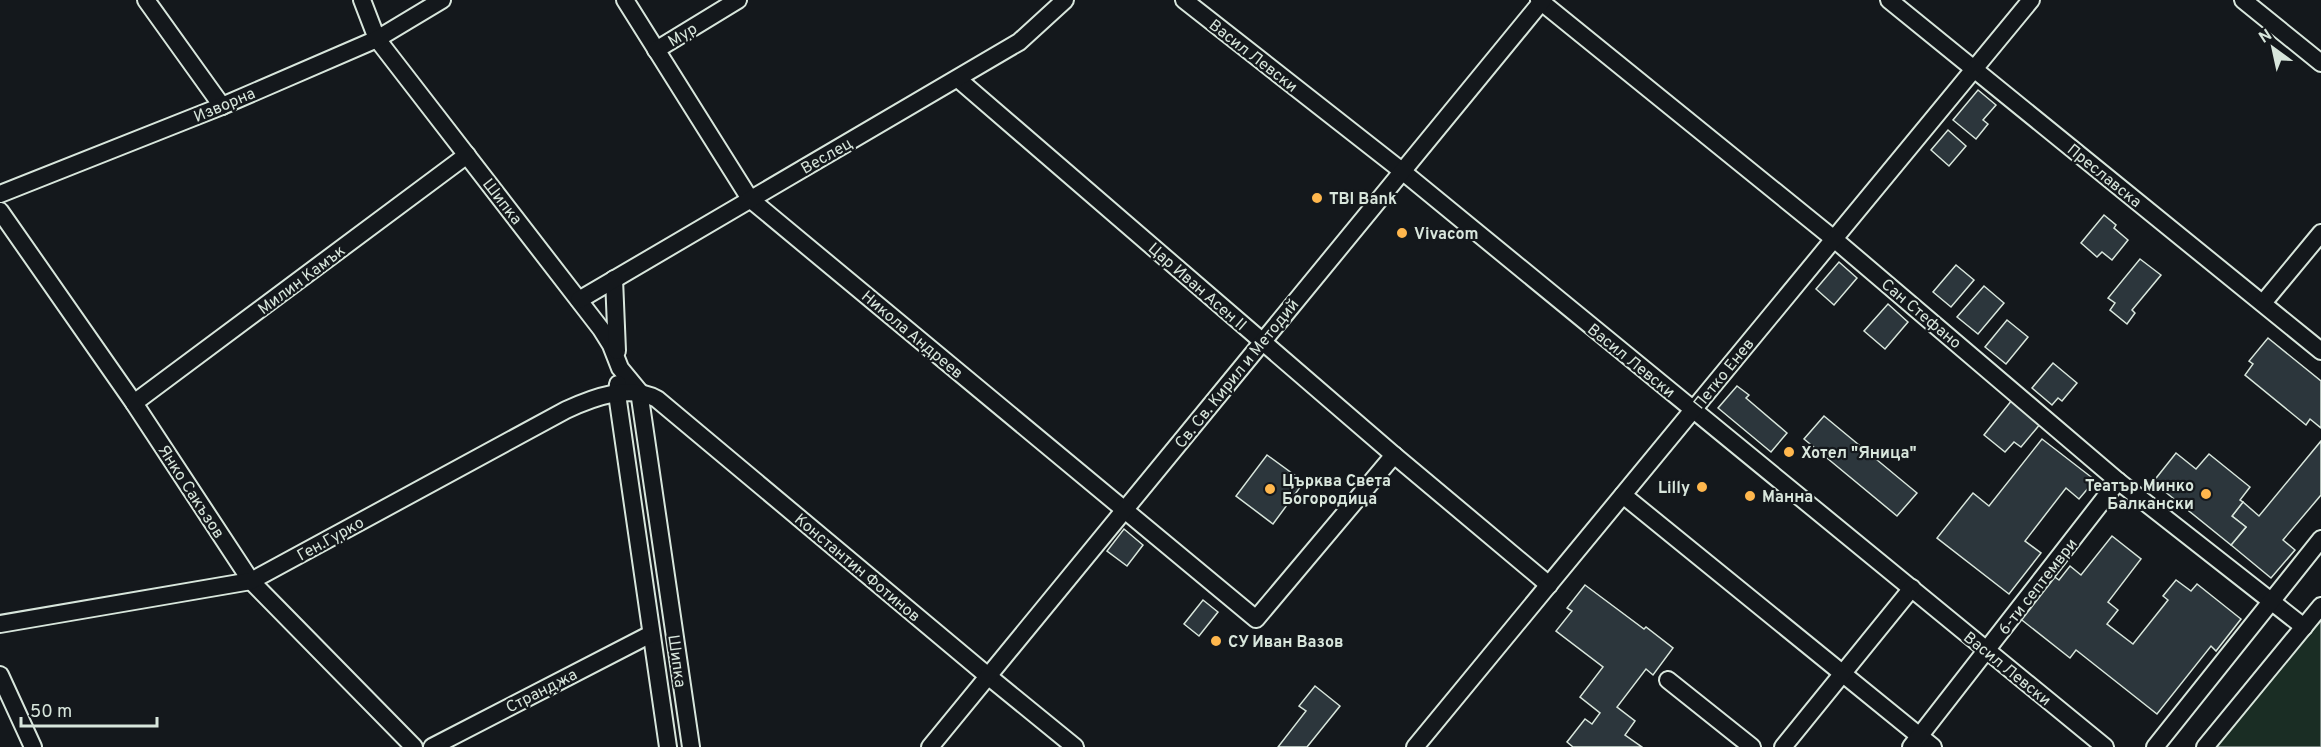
<svg xmlns="http://www.w3.org/2000/svg" width="2321" height="747" font-family="Overpass,sans-serif">
  <style>
    .green { fill: #1a2d24; stroke: #939e99; stroke-width: 1.5 }
    .building { fill: #2c363c; stroke: #d8e6dc; stroke-width: 1.5 }
    .lines { fill: none; stroke-linecap: round; stroke-linejoin: round }
    .street-casing { stroke: #d8e6dc; stroke-width: 20 }
    .street { stroke: #14181c; stroke-width: 16 }
    .poi-dot { fill: #ffb74d; stroke: #14181c; stroke-width: 2 }
    .labels { text-anchor: middle; stroke-width: 4.5; stroke-linejoin: round; paint-order: stroke }
    .street-label { font-size: 16px; fill: #d8e6dc; stroke: #14181c }
    .poi-label { font-size: 16px; font-weight: bold; fill: #d8e6dc; stroke: #14181c; text-anchor: start }
  </style>
  <rect width="100%" height="100%" fill="#14181c"/>
  <polygon class="green" points="2321,606 2321,747 2205,747"/>
  <g class="building">
    <polygon points="1978,90 1996,105 1983,120 1988,124 1976,139 1953,120"/>
    <polygon points="1948,130 1966,146 1949,166 1931,150"/>
    <polygon points="2104,215 2116,225 2114,228 2128,240 2112,260 2102,252 2097,257 2081,243"/>
    <polygon points="2140,259 2161,275 2132,310 2135,313 2127,324 2110,310 2115,303 2108,298"/>
    <polygon points="1839,262 1857,278 1834,305 1816,289"/>
    <polygon points="1956,265 1974,280 1951,307 1933,292"/>
    <polygon points="1984,286 2004,303 1978,334 1957,317"/>
    <polygon points="1888,304 1908,322 1885,349 1864,331"/>
    <polygon points="2007,320 2028,337 2006,364 1985,347"/>
    <polygon points="2268,338 2321,381 2321,428 2310,419 2306,425 2245,375 2253,364 2249,361"/>
    <polygon points="2053,363 2077,383 2062,401 2058,398 2052,405 2032,388"/>
    <polygon points="1737,386 1749,395 1746,398 1787,433 1771,452 1718,408"/>
    <polygon points="2012,400 2041,423 2021,447 2014,442 2005,452 1984,435"/>
    <polygon points="1824,416 1917,493 1897,516 1804,439"/>
    <polygon points="2042,439 2095,480 2079,499 2066,488 2025,541 2041,553 2009,594 1937,538 1973,493 1989,506"/>
    <polygon points="2321,441 2321,495 2283,540 2295,550 2271,578 2231,545 2246,527 2232,516 2243,502 2259,516"/>
    <polygon points="2176,453 2196,469 2209,454 2250,487 2240,500 2243,502 2232,516 2246,527 2231,545 2153,482"/>
    <polygon points="1267,455 1304,482 1273,524 1236,496"/>
    <polygon points="1124,529 1143,545 1127,566 1107,551"/>
    <polygon points="2112,536 2141,559 2108,602 2118,610 2107,624 2133,644 2168,600 2163,596 2176,580 2191,591 2197,584 2241,619 2216,651 2211,646 2157,714 2076,650 2070,658 2018,617 2052,575 2059,580 2070,566 2081,575"/>
    <polygon points="1585,585 1644,629 1646,627 1673,648 1653,675 1646,669 1617,707 1635,721 1625,735 1642,747 1573,747 1567,742 1585,719 1592,724 1600,713 1580,697 1603,667 1556,631 1572,611 1567,608"/>
    <polygon points="1203,600 1218,612 1199,636 1184,624"/>
    <polygon points="1315,686 1340,706 1307,747 1278,747 1306,711 1299,706"/>
  </g>
  <g class="lines">
    <defs>
      <g id="street">
        <polyline points="146,0 222,106"/>
        <polyline points="362,0 377,39 601,329 611,345 620,368 639,391 691,747"/>
        <polyline points="625,0 750,199 1256,619 1394,455"/>
        <polyline points="1184,0 1402,171 2105,747"/>
        <polyline points="1539,0 1834,239 2118,481 2304,627"/>
        <polyline points="1889,0 2321,351"/>
        <polyline points="2243,0 2321,63"/>
        <polyline points="656,50 738,0"/>
        <polyline points="958,79 1394,455 1549,585"/>
        <polyline points="0,194 222,106 377,39 442,0"/>
        <polyline points="0,211 134,403 251,581 414,747"/>
        <polyline points="614,279 617,351"/>
        <polyline points="579,300 1019,42 1065,0"/>
        <polyline points="2263,303 2321,233"/>
        <polyline points="618,384 617,394 668,747"/>
        <polyline points="134,403 467,155"/>
        <polyline points="1623,495 1933,747"/>
        <path d="M0,624L251,581L566,410C594,397 629,384 657,399L988,676L1075,747"/>
        <polyline points="0,675 33,747"/>
        <polyline points="1668,680 1752,747"/>
        <polyline points="432,747 651,634"/>
        <polyline points="930,747 1543,0"/>
        <polyline points="1415,747 2031,0"/>
        <polyline points="1783,747 1912,588"/>
        <polyline points="1911,747 2118,481"/>
        <polyline points="2155,747 2321,539"/>
        <polyline points="2205,747 2321,606"/>
      </g>
    </defs>
    <use href="#street" class="street-casing"/>
    <use href="#street" class="street"/>
  </g>
  <g class="poi-dot">
    <circle cx="1317" cy="198" r="6"/>
    <circle cx="1402" cy="233" r="6"/>
    <circle cx="1789" cy="452" r="6"/>
    <circle cx="1702" cy="487" r="6"/>
    <circle cx="1270" cy="489" r="6"/>
    <circle cx="2206" cy="494" r="6"/>
    <circle cx="1750" cy="496" r="6"/>
    <circle cx="1216" cy="641" r="6"/>
  </g>
  <g class="labels">
    <g class="street-label">
      <text transform="translate(682 34) rotate(-31)" y="6">Мур</text>
      <text transform="translate(1254 55) rotate(38)" y="6">Васил Левски</text>
      <text transform="translate(224 104) rotate(-23)" y="6">Изворна</text>
      <text transform="translate(826 155) rotate(-30)" y="6">Веслец</text>
      <text transform="translate(2105 175) rotate(39)" y="6">Преславска</text>
      <text transform="translate(503 201) rotate(52)" y="6">Шипка</text>
      <text transform="translate(301 279) rotate(-37)" y="6">Милин Камък</text>
      <text transform="translate(1198 286) rotate(41)" y="6">Цар Иван Асен II</text>
      <text transform="translate(1922 313) rotate(40)" y="6">Сан Стефано</text>
      <text transform="translate(913 334) rotate(40)" y="6">Никола Андреев</text>
      <text transform="translate(1632 360) rotate(39)" y="6">Васил Левски</text>
      <text transform="translate(1236 373) rotate(-51)" y="6">Св. Св. Кирил и Методий</text>
      <text transform="translate(1723 373) rotate(-51)" y="6">Петко Енев</text>
      <text transform="translate(192 491) rotate(57)" y="6">Янко Сакъзов</text>
      <text transform="translate(330 538) rotate(-29)" y="6">Ген.Гурко</text>
      <text transform="translate(858 567) rotate(40)" y="6">Константин Фотинов</text>
      <text transform="translate(2037 586) rotate(-52)" y="6">6-ти септември</text>
      <text transform="translate(678 661) rotate(82)" y="6">Шипка</text>
      <text transform="translate(2008 668) rotate(39)" y="6">Васил Левски</text>
      <text transform="translate(541 690) rotate(-27)" y="6">Странджа</text>
    </g>
    <g class="poi-label">
      <text x="1329" y="204">TBI Bank</text>
      <text x="1414" y="239">Vivacom</text>
      <text x="1801" y="458">Хотел "Яница"</text>
      <text x="1282" y="486">Църква Света<tspan x="1282" dy="18">Богородица</tspan></text>
      <text x="2194" y="491" text-anchor="end">Театър Минко<tspan x="2194" dy="18">Балкански</tspan></text>
      <text x="1690" y="493" text-anchor="end">Lilly</text>
      <text x="1762" y="502">Манна</text>
      <text x="1228" y="647">СУ Иван Вазов</text>
    </g>
  </g>
  <g transform="translate(2273 48) rotate(327)" stroke="#14181c" stroke-width="4.5" paint-order="stroke">
  <path d="M0-4.5L10 22L0 15L-10 22Z" fill="#d8e6dc"/>
  <text y="-9" font-size="16" font-weight="bold" text-anchor="middle" fill="#d8e6dc">N</text>
  </g>
  <path d="M21 717v9h136v-9" fill="none" stroke="#d8e6dc" stroke-width="3"/>
  <text x="30" y="717" font-size="18" fill="#d8e6dc" stroke="#14181c" stroke-width="4.5" paint-order="stroke">50 m</text>
</svg>
